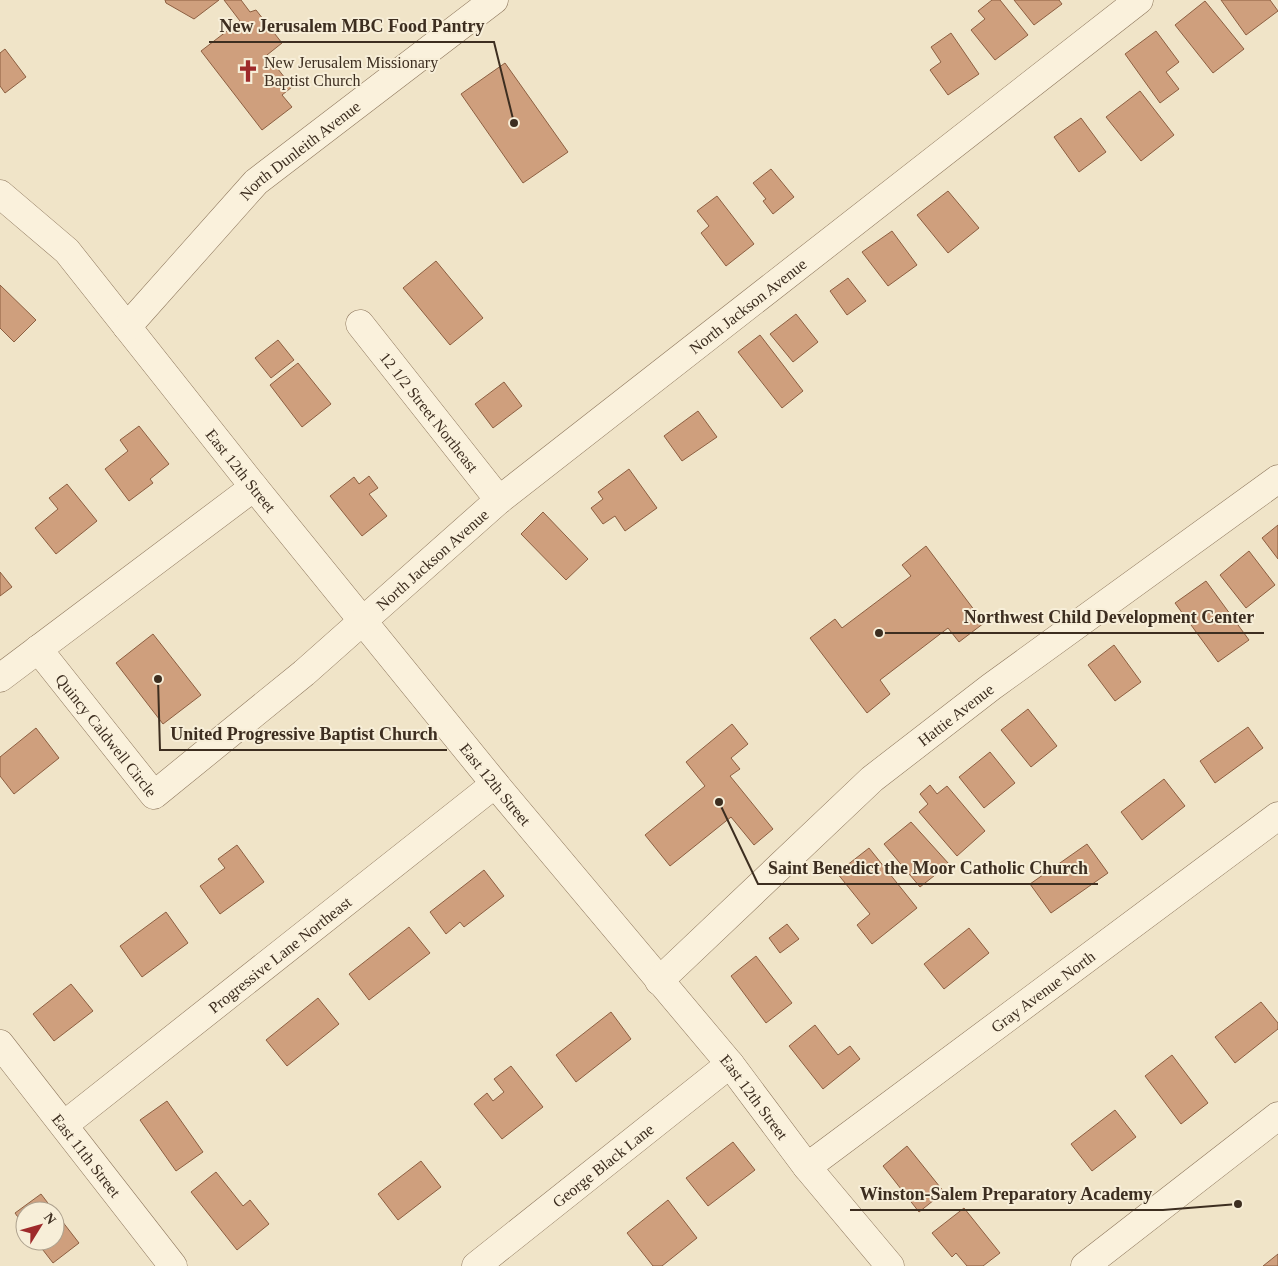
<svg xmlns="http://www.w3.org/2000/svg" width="1278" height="1266" font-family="Georgia,serif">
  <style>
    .building { fill: #cf9f7d; stroke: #8d5f41 }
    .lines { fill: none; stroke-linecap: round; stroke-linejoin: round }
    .street-casing { stroke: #8d765c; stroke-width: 29 }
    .street { stroke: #faf1dc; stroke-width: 28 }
    .labels { text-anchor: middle; stroke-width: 4; stroke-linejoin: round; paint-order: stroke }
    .poi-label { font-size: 16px; fill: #3d2e20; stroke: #f7eed8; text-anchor: start }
    .street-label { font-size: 16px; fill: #3d2e20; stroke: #f7eed8 }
    .leader { fill: none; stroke: #3d2e20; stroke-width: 2 }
    .callout-dot { fill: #3d2e20; stroke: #f7eed8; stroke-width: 2 }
    .callout-label { font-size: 18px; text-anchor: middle; font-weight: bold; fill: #3d2e20; stroke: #f7eed8; stroke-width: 4; stroke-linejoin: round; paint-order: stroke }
  </style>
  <rect width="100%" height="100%" fill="#f0e4c8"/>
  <g class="building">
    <polygon points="165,0 219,0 194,19 166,3"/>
    <polygon points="224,0 241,0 250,12 256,10 282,43 267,55 292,87 282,95 292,107 262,130 201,51 240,21"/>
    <polygon points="992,0 1000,0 1028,35 995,60 971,30 985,19 978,11"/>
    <polygon points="1014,0 1059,0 1062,4 1034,25"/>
    <polygon points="1221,0 1270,0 1278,11 1246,35"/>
    <polygon points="1205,1 1244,49 1213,73 1175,25"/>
    <polygon points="1156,31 1179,62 1166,72 1179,89 1160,103 1125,54"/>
    <polygon points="951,33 979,74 948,95 930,70 941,62 931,47"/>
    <polygon points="5,49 26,77 5,93 0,86 0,53"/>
    <polygon points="505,63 568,152 523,183 461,94"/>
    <polygon points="1140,91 1174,135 1141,161 1106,117"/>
    <polygon points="1081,118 1106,152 1079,172 1054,137"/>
    <polygon points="771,169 794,197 773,214 763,201 766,199 753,183"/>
    <polygon points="948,191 979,228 948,253 917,215"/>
    <polygon points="717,196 754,244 726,266 701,233 709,226 697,211"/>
    <polygon points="892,231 917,265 888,286 862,252"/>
    <polygon points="436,261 483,318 450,345 403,288"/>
    <polygon points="848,278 866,301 847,315 830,291"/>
    <polygon points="0,285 36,320 14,342 0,328"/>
    <polygon points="796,314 818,342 793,362 770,334"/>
    <polygon points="760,335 803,391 782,408 738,352"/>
    <polygon points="278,340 294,360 271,378 255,358"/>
    <polygon points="298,363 331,404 302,427 270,385"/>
    <polygon points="504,382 522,406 493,428 475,404"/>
    <polygon points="698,411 717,437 682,461 664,436"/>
    <polygon points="139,426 169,464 150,479 153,483 129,501 105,469 128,451 120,440"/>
    <polygon points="629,469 657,508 625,531 615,516 603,524 591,508 603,499 598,492"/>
    <polygon points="369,476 378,488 369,494 387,516 362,536 330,496 354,477 359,484"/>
    <polygon points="67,484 97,521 56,554 35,528 58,509 49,498"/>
    <polygon points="543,512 588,559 566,580 521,534"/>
    <polygon points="1278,525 1278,559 1262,538"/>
    <polygon points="926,546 984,623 959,642 948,628 880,680 890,694 867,713 810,638 835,619 842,628 911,576 902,565"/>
    <polygon points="1249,551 1275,585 1246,608 1220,575"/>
    <polygon points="0,572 12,587 0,596"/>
    <polygon points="1206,581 1249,640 1218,662 1175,603"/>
    <polygon points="153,634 201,695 163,724 116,663"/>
    <polygon points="1114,645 1141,682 1115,701 1088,665"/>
    <polygon points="1028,709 1057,746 1031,767 1001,730"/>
    <polygon points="732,724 748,744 731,758 740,769 730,776 773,829 754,845 731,817 670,866 645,835 705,786 686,762"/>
    <polygon points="1248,727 1263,748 1215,783 1200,761"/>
    <polygon points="36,728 59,758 14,794 0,776 0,757"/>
    <polygon points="990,752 1015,783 984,808 959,777"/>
    <polygon points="1164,779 1185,806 1142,840 1121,812"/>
    <polygon points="930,785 937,794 947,786 985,831 957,856 919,812 928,804 920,794"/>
    <polygon points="911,822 949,864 920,887 884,844"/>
    <polygon points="1087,844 1108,873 1051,913 1030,884"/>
    <polygon points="237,845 264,882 220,914 200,886 225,868 218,859"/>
    <polygon points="869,848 917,908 872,944 857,925 870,914 837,873"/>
    <polygon points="484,870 504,896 464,927 460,922 446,934 430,912"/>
    <polygon points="166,912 188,943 142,977 120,946"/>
    <polygon points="787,924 799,939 780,953 769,938"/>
    <polygon points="409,927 430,953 369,1000 349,974"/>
    <polygon points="969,928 989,953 944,989 924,964"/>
    <polygon points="756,956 792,1003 766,1023 731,976"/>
    <polygon points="71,984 93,1011 54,1041 33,1014"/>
    <polygon points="318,998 339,1024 287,1066 266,1040"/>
    <polygon points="1261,1002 1278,1023 1278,1029 1235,1063 1215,1037"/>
    <polygon points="611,1012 631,1039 576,1082 556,1055"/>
    <polygon points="815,1025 838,1055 850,1046 860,1059 823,1089 789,1046"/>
    <polygon points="1172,1055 1208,1103 1181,1124 1145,1076"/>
    <polygon points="511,1066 543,1107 502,1139 474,1104 487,1093 493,1101 504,1092 494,1079"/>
    <polygon points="167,1101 203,1152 176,1171 140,1120"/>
    <polygon points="1115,1110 1136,1137 1092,1171 1071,1144"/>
    <polygon points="733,1142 755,1170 708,1206 686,1178"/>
    <polygon points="907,1146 944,1192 919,1212 883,1166"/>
    <polygon points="421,1161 441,1187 398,1220 378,1194"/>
    <polygon points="216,1172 243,1206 250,1200 269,1224 237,1250 191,1192"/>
    <polygon points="41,1194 54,1211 25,1211 25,1227 15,1213"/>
    <polygon points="668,1200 697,1238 662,1266 653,1266 627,1233"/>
    <polygon points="964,1208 1000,1253 983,1266 967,1266 956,1253 952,1257 932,1233"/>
    <polygon points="55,1212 79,1243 53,1263 36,1241 55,1241"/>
    <polygon points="1278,1254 1278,1266 1263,1266"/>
  </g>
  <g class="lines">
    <defs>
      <g id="street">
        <path id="s1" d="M0,194L67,251L254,487L495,784L730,1064L807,1167L890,1266"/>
        <path id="s2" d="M360,324L499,500"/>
        <path id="s3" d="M127,327L256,182L494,0"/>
        <path id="s4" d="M38,649L154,795L304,673L499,500L1139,0"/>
        <polyline points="0,678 254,487"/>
        <path id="s5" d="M659,981L872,779L991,687L1278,479"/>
        <path id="s6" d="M0,1044L173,1266"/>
        <path id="s7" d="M64,1125L495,784"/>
        <path id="s8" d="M807,1167L1278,816"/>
        <path id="s9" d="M476,1266L730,1064"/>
        <polyline points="1085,1266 1278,1116"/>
      </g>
    </defs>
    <use href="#street" class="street-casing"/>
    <use href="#street" class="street"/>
  </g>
  <defs>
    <symbol id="church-bare" viewBox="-9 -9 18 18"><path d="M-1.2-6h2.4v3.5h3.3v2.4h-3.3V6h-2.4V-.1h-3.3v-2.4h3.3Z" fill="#9e2a2b" stroke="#f7eed8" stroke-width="2.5" paint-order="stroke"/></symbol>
  </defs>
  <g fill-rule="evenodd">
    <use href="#church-bare" x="232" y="55" width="32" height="32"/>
  </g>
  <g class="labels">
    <g class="poi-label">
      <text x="264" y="68">New Jerusalem Missionary<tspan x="264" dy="18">Baptist Church</tspan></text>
    </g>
    <g class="street-label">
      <text dy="6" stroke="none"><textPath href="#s3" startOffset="248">North Dunleith Avenue</textPath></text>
      <text dy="6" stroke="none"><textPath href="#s4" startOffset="956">North Jackson Avenue</textPath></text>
      <text dy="6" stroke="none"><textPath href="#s2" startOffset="112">12 1/2 Street Northeast</textPath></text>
      <text dy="6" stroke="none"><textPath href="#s1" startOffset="368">East 12th Street</textPath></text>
      <text dy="6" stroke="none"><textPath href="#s4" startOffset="551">North Jackson Avenue</textPath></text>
      <text dy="6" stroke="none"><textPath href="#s5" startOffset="399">Hattie Avenue</textPath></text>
      <text dy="6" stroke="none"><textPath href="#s4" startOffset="110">Quincy Caldwell Circle</textPath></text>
      <text dy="6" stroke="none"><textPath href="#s1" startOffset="772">East 12th Street</textPath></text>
      <text dy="6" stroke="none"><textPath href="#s7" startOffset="275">Progressive Lane Northeast</textPath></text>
      <text dy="6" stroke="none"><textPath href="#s8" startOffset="294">Gray Avenue North</textPath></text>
      <text dy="6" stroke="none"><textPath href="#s1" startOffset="1178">East 12th Street</textPath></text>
      <text dy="6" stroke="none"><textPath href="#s6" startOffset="141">East 11th Street</textPath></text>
      <text dy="6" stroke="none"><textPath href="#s9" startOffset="162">George Black Lane</textPath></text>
    </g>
  </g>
  <path class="leader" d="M514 123L494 42H209M879 633L954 633H1264M158 679L160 750H447M719 802L758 884H1098M1238 1204L1163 1210H850"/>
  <g class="callout-dot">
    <circle cx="514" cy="123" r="5"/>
    <circle cx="879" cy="633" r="5"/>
    <circle cx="158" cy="679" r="5"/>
    <circle cx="719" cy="802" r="5"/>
    <circle cx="1238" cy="1204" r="5"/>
  </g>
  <g class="callout-label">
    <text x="352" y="32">New Jerusalem MBC Food Pantry</text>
    <text x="1109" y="623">Northwest Child Development Center</text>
    <text x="304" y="740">United Progressive Baptist Church</text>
    <text x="928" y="874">Saint Benedict the Moor Catholic Church</text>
    <text x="1006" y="1200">Winston-Salem Preparatory Academy</text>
  </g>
  <g transform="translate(40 1226) rotate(53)"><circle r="24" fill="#f7eed8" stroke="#ada18e"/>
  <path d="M0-4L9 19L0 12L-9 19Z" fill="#9e2a2b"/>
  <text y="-8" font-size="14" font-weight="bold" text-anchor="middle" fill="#3d2e20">N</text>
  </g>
</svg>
